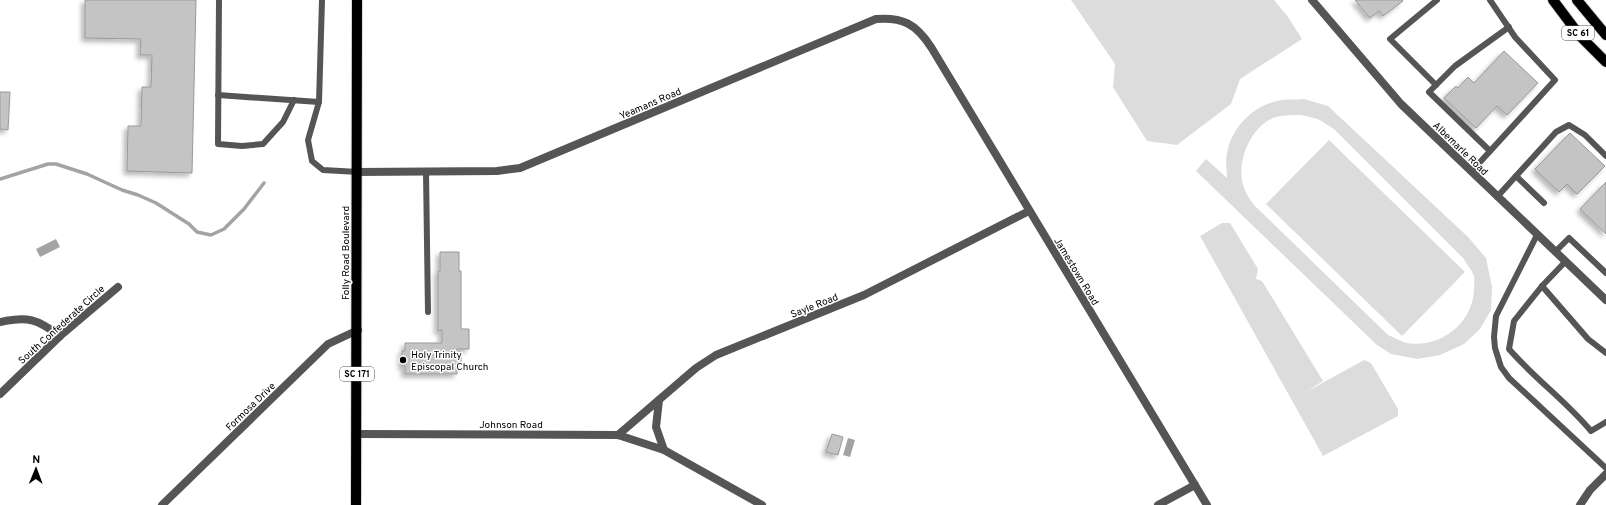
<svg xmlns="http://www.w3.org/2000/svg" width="1606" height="505" font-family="Overpass,sans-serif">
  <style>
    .green { fill: #dcdcdc; fill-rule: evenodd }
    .water { fill: #a3a3a3 }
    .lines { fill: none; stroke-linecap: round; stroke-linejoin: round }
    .stream { stroke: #a3a3a3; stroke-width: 3.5 }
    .building { fill: #c4c4c4; stroke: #999; filter: url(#shadow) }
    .primary-casing { stroke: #dbdbdb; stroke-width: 12 }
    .service { stroke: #555; stroke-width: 6 }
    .minor { stroke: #555; stroke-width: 8 }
    .tertiary { stroke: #555; stroke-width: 8 }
    .primary { stroke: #000; stroke-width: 10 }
    .poi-dot { fill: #000; stroke: #fff; stroke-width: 1.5 }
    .labels { text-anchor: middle; stroke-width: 3; stroke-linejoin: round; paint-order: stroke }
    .shield { fill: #fff; stroke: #4c4c4c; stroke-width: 1 }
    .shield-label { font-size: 9px; font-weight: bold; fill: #000 }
    .street-label { font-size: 10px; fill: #000; stroke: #fff }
    .poi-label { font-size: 10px; fill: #000; stroke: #fff; text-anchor: start }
  </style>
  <defs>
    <filter id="shadow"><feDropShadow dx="-3.5" dy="3.5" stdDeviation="2" flood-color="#0004"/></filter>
  </defs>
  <rect width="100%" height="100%" fill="#fff"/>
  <g class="green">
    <polygon points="1071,0 1274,0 1288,17 1302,39 1240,79 1231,104 1177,145 1147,141 1113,87 1115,64"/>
    <path d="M1304,99L1328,106L1468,237L1486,258L1492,287L1491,310L1480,329L1464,344L1440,355L1418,359L1391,354L1377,345L1196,171L1206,159L1227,178C1227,170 1225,161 1227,153C1232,126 1255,104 1282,100C1289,99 1297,100 1304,99ZM1301,115L1318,119L1334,129L1464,259C1467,265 1472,270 1474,276C1475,279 1474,284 1474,288C1474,322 1441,349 1407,343C1401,342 1394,337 1388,335L1254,205C1249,198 1243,189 1242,180C1238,157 1253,124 1276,117C1284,115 1293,115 1301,115Z"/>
    <polygon points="1329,140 1465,272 1402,336 1266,204"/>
    <polygon points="1222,223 1230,223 1258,269 1256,279 1262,281 1323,381 1306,392 1364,360 1371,363 1398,409 1398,416 1323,456 1200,236"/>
  </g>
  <g class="water">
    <polygon points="56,239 60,247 40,257 36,249"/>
    <polygon points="848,438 855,440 850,457 843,455"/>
  </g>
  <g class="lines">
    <polyline class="stream" points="0,179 48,164 56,164 87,174 122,190 138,195 156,203 189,224 197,232 211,235 224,229 244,209 264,183"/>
  </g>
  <g class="building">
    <polygon points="85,0 196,0 192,173 127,171 128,126 141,126 142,87 151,87 152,55 140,55 141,39 85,38"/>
    <polygon points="1355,0 1402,0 1403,1 1383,16 1379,11 1370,18"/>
    <polygon points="1504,51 1538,83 1507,115 1497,106 1476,128 1444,98 1456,86 1458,88 1468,77 1474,83"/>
    <polygon points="0,92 10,92 8,130 0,129"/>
    <polygon points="1570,133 1605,166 1577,194 1567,184 1559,192 1535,169"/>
    <polygon points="1606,182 1606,234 1580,209"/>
    <polygon points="440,252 459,252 459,271 461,271 461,329 469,329 469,349 457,349 457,352 461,351 461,365 457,365 457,374 405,374 405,366 402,366 402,351 405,351 405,343 442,343 442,330 438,331 438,271 440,271"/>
    <polygon points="832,434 843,437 838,455 826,452"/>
  </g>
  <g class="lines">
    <defs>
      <g id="primary">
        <polyline points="1553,0 1580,36 1606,62"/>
        <polyline points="1577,0 1606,35"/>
        <polyline points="356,505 357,0"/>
      </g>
    </defs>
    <use href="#primary" class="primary-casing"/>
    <g class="service">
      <polyline points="219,0 218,144 242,146 263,144 283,122 294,100"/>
      <polyline points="322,0 319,102 308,140 312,161 323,170 358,172"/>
      <polyline points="1436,85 1390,39 1437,0"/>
      <polyline points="218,95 319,102"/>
      <polyline points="1490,151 1429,92 1455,66 1509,27"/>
      <polyline points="426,172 428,312"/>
      <polyline points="1471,172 1555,80 1515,37 1490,0"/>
      <polyline points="1516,176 1544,203"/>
      <polyline points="1497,197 1556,132 1569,125 1585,135 1606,156"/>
      <polyline points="1537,235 1496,316 1494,337 1495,348 1501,367 1509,378 1606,468"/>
      <polyline points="1555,252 1569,238 1606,273"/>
      <path d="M1565,262L1542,286L1514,321L1509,349C1534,378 1566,401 1591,431L1606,422"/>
      <polyline points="1542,286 1588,339 1606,353"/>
    </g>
    <g class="minor">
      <path d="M358,172L497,171L520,168L876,19C903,17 916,24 931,47L1207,505"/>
      <path d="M0,322C28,316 37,319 60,336"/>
      <polyline points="0,394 60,336 118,287"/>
      <polyline points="659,400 656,427 664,450"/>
      <polyline points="356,434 618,435 664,450 762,505"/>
      <polyline points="618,435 696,368 716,355 864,295 1029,211"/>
      <polyline points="162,505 328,344 358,330"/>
      <polyline points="1158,505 1195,485"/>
      <polyline points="1580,505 1590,490 1606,474"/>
    </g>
    <polyline class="tertiary" points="1312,0 1401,104 1606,300"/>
    <use href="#primary" class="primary"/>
  </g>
  <circle class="poi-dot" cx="403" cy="360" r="4"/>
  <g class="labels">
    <g class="shield">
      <rect x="1562" y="26" width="32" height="14" rx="3"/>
      <rect x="340" y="367" width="34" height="14" rx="3"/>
    </g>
    <g class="shield-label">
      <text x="1578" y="36">SC 61</text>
      <text x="357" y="377">SC 171</text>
    </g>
    <g class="street-label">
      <text transform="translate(650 103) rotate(-23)" y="4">Yeamans Road</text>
      <text transform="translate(1461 148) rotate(44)" y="4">Albemarle Road</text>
      <text transform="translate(345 253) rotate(-90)" y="4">Folly Road Boulevard</text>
      <text transform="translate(1077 271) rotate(59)" y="4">Jamestown Road</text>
      <text transform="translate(814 305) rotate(-22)" y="4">Sayle Road</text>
      <text transform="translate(61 324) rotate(-42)" y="4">South Confederate Circle</text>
      <text transform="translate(250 406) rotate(-44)" y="4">Formosa Drive</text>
      <text x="511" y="428">Johnson Road</text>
    </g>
    <g class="poi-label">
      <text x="411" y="358">Holy Trinity<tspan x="411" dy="12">Episcopal Church</tspan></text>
    </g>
  </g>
  <g transform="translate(36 469) rotate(1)" stroke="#ffffff" stroke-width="3" paint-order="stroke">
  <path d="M0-3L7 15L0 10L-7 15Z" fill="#000000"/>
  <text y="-6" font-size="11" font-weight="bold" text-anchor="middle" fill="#000000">N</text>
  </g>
</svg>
